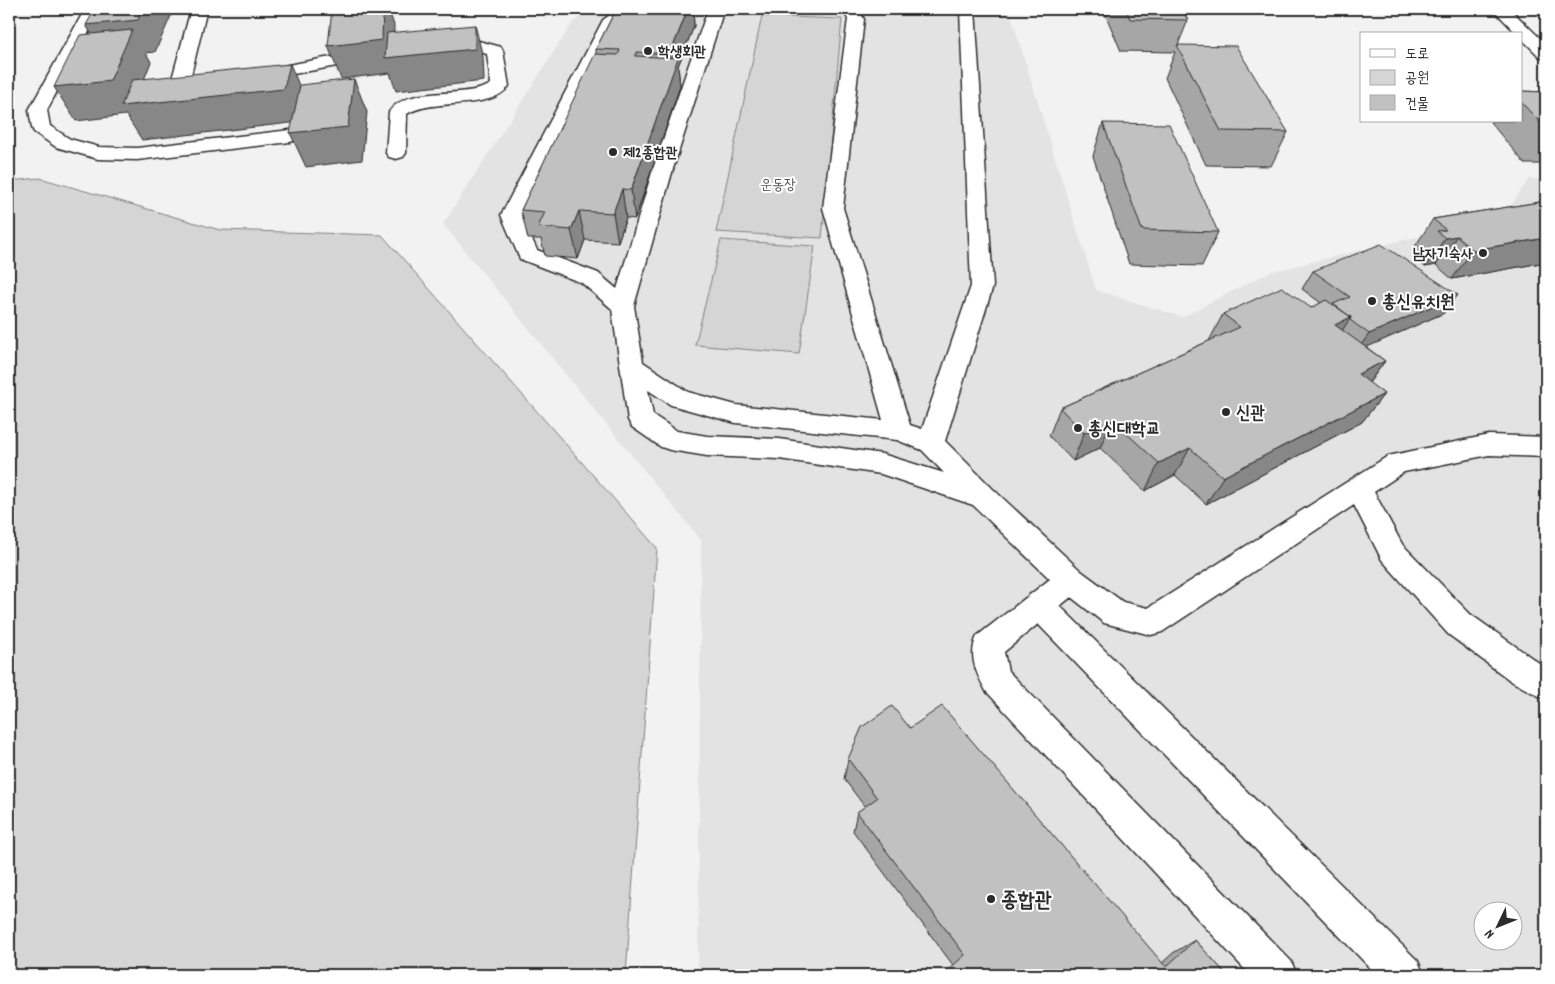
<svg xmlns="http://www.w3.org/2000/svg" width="1555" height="984" font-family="Dekko,'Poor Story',sans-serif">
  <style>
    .built { fill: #e3e3e3; fill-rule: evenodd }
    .green { fill: #d5d5d5; stroke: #808080 }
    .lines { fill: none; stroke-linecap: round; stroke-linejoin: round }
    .minor-casing { stroke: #2b2b2b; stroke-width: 3 }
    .major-casing { stroke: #2b2b2b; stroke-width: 3 }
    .minor { fill: #fff; fill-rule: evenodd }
    .major { fill: #fff; fill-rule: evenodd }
    .wall { fill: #a6a6a6; stroke: #2b2b2b }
    .shaded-wall { fill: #878787; stroke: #2b2b2b }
    .building { fill: #c1c1c1; stroke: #2b2b2b }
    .poi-dot { fill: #2b2b2b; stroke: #fff; stroke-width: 2 }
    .labels { text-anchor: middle; stroke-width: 4; stroke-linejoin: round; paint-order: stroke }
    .far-poi-label { font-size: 15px; font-weight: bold; fill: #2b2b2b; stroke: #fff; text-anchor: start }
    .far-park-label { font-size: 15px; fill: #565656; stroke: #fff }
    .poi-label { font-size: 18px; font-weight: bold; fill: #2b2b2b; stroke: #fff; text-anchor: start }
    .near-poi-label { font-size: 21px; font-weight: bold; fill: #2b2b2b; stroke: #fff; text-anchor: start }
  </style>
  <rect width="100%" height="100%" fill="#f2f2f2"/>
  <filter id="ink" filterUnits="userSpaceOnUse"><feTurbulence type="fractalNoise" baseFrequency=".02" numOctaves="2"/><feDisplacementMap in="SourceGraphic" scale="10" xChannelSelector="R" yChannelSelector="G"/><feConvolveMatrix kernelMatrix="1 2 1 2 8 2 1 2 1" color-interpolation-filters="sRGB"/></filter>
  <g filter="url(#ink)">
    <path class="built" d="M593,9H1009L1096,290L1182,317L1270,272L1504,216L1529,179H1546V975H698L701,540L443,224L573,22ZM1482,912H1512V942H1482Z"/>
    <g class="green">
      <polygon points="762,16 842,19 822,238 716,232"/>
      <polygon points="40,178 220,230 382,235 657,548 626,975 9,975 9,181"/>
      <polygon points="721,240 815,246 799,354 695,345"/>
    </g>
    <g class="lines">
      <defs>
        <g id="minor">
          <polygon points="85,9 101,9 47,110 50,126 70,139 99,147 137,148 290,130 297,132 299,136 297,140 290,142 137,160 98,159 56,147 34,132 32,128 29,110"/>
          <polygon points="191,9 207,9 190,79 191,82 216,83 219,87 216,91 199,93 179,90 172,79"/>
          <path d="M618,9H636L618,23L521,215L537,250L598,273L617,289L653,169L708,9H724L673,169L634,306L643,362L688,392L736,405L883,420L823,208L848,19L842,9H858L864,19L843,208L910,425L922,429L971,286L960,10L975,9L993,286L945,441L994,490L1081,571L1123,602L1148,608L1388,456L1489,435L1546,437V457L1489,455L1404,472L1374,492L1402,544L1470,614L1546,668V700L1511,681L1448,634L1382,560L1354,505L1162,632L1151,635L1104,623L1071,597L1060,606L1418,961L1424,975H1377L1038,624L1004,652L1008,671L1291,961L1297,975H1250L986,691C976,673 968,656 977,636L1050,579L973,505L881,474L779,459L707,456L670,450L661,447L632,427L628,420L612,309L582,283L520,259L501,215L603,20ZM648,390L671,405L736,423L897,440L922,450L944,473L882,454L779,439L707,436L677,431L653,415Z"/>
          <path d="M475,40L501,47L503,51L509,86C491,112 434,97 407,114L406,153L403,157L396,159L389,157L386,153L389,112C408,84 464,100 491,84L487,54L469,49L467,45L469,41Z"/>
          <polygon points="336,56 342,57 345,61 342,65 256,81 250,80 247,76 250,72 256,71"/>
        </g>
        <polygon id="major" points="1493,9 1510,9 1546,44 1546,58 1540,57 1521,38 1521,34 1517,34"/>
      </defs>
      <use href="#minor" class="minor-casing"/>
      <use href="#major" class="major-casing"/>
      <use href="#minor" class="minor"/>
      <use href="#major" class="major"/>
    </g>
    <g class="wall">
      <polygon points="616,9 693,9 694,26 678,66 680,86 635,219 626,218 618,242 585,240 578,259 545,256 541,239 528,239 521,210 596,54 596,49"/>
      <polygon points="1103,9 1181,9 1188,20 1178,45 1288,132 1271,166 1206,165 1165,78 1175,52 1121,51"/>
      <polygon points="1521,91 1546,92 1546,164 1525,164 1490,122 1491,121 1521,121"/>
      <polygon points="1103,123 1218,232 1202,266 1129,264 1093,156"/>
      <polygon points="1546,201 1546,262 1452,279 1436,265 1425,267 1417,260 1421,254 1414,248 1433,219"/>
      <polygon points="1313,271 1444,313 1366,347 1385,361 1369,383 1384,394 1362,422 1206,504 1175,475 1145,491 1100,448 1073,461 1049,436 1060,408 1209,341 1223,314 1311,308 1321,303 1302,289"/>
      <polygon points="910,728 1162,963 1173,953 1195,940 1227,975 953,965 853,831 857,812 865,807 844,779 848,759"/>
    </g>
    <g class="shaded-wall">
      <polygon points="143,9 174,9 155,52 146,53 151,62 134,105 290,64 304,97 299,122 142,140 126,115 76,121 54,87 105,57 86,25"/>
      <polygon points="341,9 393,9 393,14 390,14 394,25 393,57 475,25 483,57 484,81 396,91 390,73 341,79 328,46"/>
      <polygon points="688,9 693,9 694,26 678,66 680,86 635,219 631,190 672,74 670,54"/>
      <polygon points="354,79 367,112 362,160 306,167 290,133"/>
      <polygon points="622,189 626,218 618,242 613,213"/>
      <polygon points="579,211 585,240 578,259 571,230"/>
      <polygon points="1457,236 1436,265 1425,267 1445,238"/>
      <polygon points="1546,238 1546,262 1452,279 1473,250"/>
      <polygon points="1458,295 1444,313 1356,352 1369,334"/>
      <polygon points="1351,317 1332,346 1335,325"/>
      <polygon points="1385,361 1364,389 1358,374"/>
      <polygon points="1384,394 1362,422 1206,504 1223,477"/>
      <polygon points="1112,420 1100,448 1073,461 1084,433"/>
      <polygon points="1190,448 1175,475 1145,491 1159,463"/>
    </g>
    <g class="building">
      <polygon points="95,9 143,9 138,20 86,25"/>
      <polygon points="332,9 383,9 382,40 328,46"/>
      <polygon points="616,9 688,9 670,54 637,52 635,56 678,58 631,190 622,189 613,213 579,211 571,230 538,227 545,212 521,210 595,54 618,55 620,50 596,49"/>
      <polygon points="1126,9 1181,9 1188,20 1130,19"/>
      <polygon points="475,25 475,49 385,58 387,33"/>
      <polygon points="132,30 110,81 54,87 80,35"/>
      <polygon points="1177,45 1236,46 1288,132 1221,131"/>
      <polygon points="290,64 284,89 121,106 132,80"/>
      <polygon points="354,79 348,127 290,133 300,85"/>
      <polygon points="1521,91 1546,92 1546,129 1521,102"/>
      <polygon points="1103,123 1169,124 1218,232 1142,230"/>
      <polygon points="1546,201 1546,238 1473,250 1457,236 1445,238 1437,231 1446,230 1433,219"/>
      <polygon points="1381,244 1458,295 1369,334 1350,320 1351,317 1333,304 1350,297 1313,271"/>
      <polygon points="1282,287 1311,308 1326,300 1351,317 1335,325 1385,361 1358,374 1384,394 1223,477 1190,448 1159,463 1112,420 1084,433 1060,408 1240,327 1223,314"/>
      <polygon points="892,706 910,728 942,706 1166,967 1195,940 1227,975 942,975 965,955 857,812 877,798 848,759 862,727"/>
    </g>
  </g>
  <g class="poi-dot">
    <circle cx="648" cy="51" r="5"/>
    <circle cx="613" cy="152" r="5"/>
    <circle cx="1483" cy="253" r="5"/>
    <circle cx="1372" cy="301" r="5"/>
    <circle cx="1226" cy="412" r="5"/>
    <circle cx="1078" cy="428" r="5"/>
    <circle cx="991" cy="899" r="5"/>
  </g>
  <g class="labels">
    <g class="far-poi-label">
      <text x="658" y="56">학생회관</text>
      <text x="623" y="157">제2종합관</text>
      <text x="1473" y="258" text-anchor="end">남자기숙사</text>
    </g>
    <g class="far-park-label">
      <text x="778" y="189">운동장</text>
    </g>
    <g class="poi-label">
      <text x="1382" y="307">총신유치원</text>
      <text x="1236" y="418">신관</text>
      <text x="1088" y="434">총신대학교</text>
    </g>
    <g class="near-poi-label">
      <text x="1001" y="906">종합관</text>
    </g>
  </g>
  <rect width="1555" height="984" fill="none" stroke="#fff" stroke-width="30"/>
  <rect x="15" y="15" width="1525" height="954" fill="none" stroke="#2b2b2b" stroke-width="2" filter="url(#ink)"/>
  <rect x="1360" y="32" width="162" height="90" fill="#ffffff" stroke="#aaaaaa"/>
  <rect x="1370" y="49" width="25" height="8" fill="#ffffff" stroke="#aaaaaa"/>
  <text x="1405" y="58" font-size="15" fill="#2b2b2b">도로</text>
  <rect x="1370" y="70" width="25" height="15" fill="#d5d5d5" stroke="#aaaaaa"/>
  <text x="1405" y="82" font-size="15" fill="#2b2b2b">공원</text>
  <rect x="1370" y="95" width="25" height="15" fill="#c1c1c1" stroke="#aaaaaa"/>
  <text x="1405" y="108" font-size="15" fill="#2b2b2b">건물</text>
  <g transform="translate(1498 926) rotate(227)"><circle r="24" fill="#ffffff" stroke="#aaaaaa"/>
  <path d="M0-4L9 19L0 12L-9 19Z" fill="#2b2b2b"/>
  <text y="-8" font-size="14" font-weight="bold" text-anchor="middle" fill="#2b2b2b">N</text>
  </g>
</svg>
